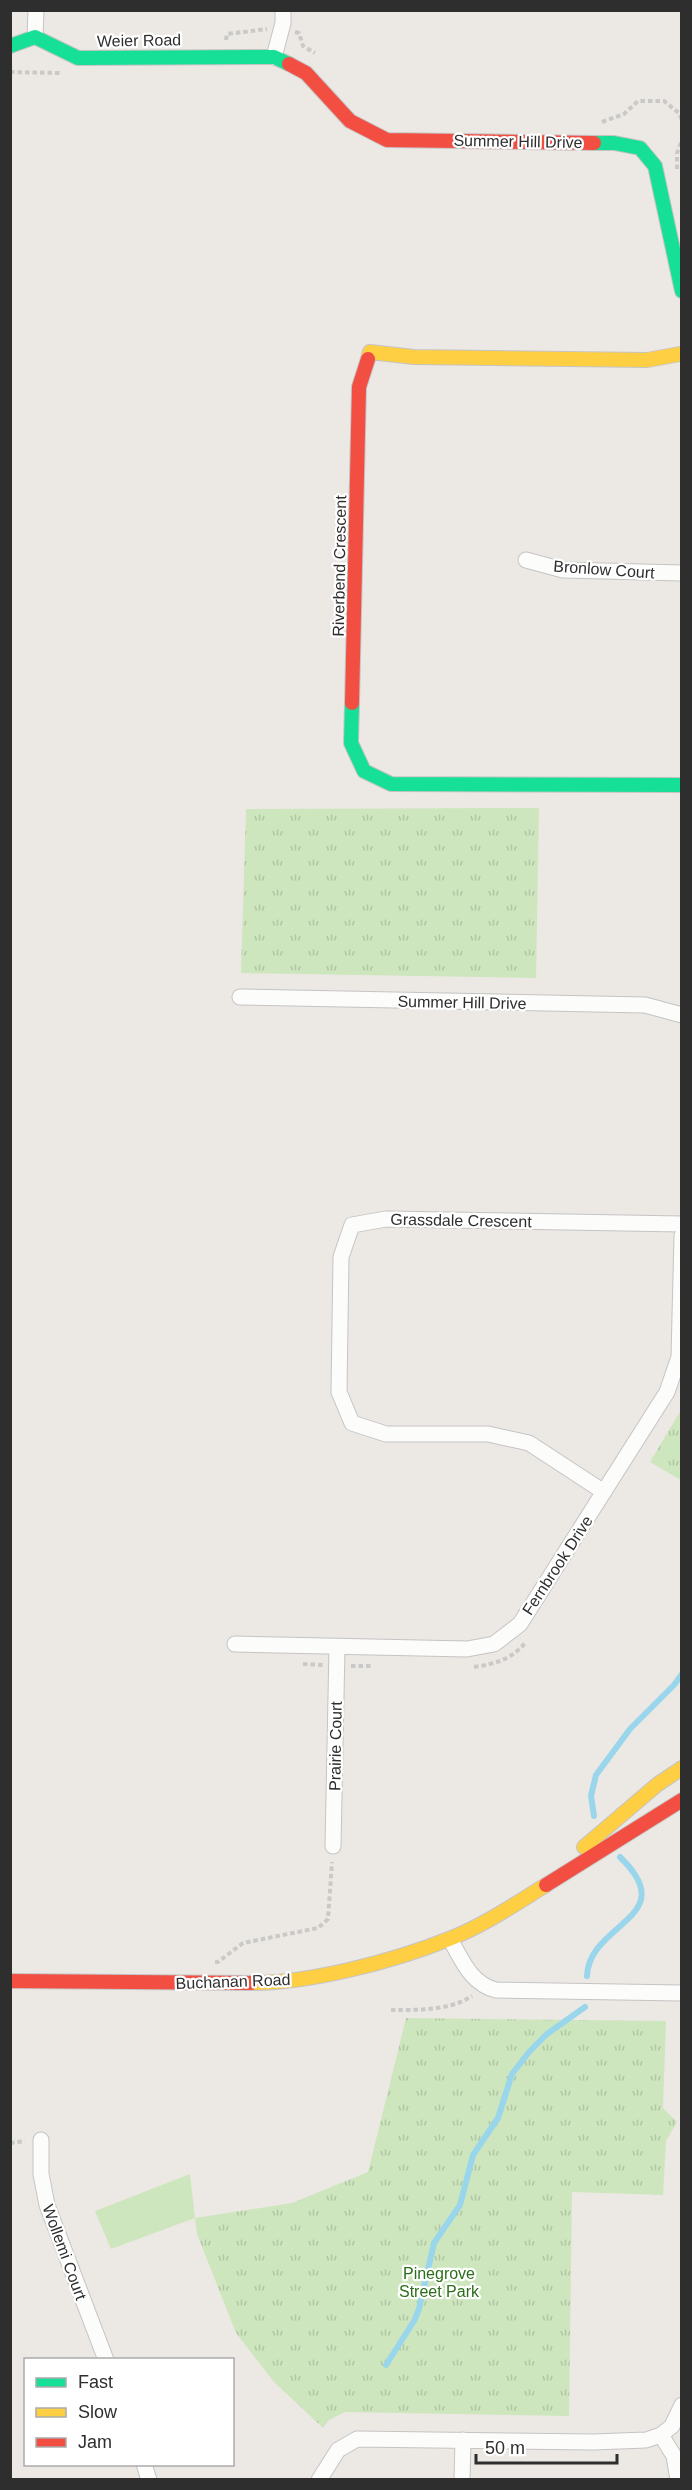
<svg xmlns="http://www.w3.org/2000/svg" width="692" height="2490" font-family="Arial,sans-serif">
  <style>
    .grass { fill: #cee6be }
    .park { fill: url(#park-tufts) }
    .lines { fill: none; stroke-linecap: round; stroke-linejoin: round }
    .stream { stroke: #99d6ec; stroke-width: 6 }
    .street-casing { stroke: #c5c4c5; stroke-width: 17 }
    .fast-casing { stroke: #c5c4c5; stroke-width: 16 }
    .slow-casing { stroke: #c5c4c5; stroke-width: 16 }
    .jam-casing { stroke: #c5c4c5; stroke-width: 16 }
    .path { stroke: #c9c9c8; stroke-width: 4; stroke-dasharray: 4.5 3; stroke-linecap: butt }
    .street { stroke: #fcfcfb; stroke-width: 15 }
    .fast { stroke: #16e098; stroke-width: 14 }
    .slow { stroke: #ffcf43; stroke-width: 14 }
    .jam { stroke: #f24e42; stroke-width: 14 }
    .labels { text-anchor: middle; stroke-width: 4.5; stroke-linejoin: round; paint-order: stroke }
    .street-label { font-size: 16px; fill: #2e2e2e; stroke: #fff }
    .park-label { font-size: 16px; fill: #2c6e1b; stroke: #fff }
  </style>
  <defs>
    <pattern id="park-tufts" width="24" height="20" patternUnits="userSpaceOnUse" patternTransform="scale(1.5)"><rect width="24" height="20" fill="#cee6be"/><path d="M3 7l-1-3M5 7V3M7 7l1-3M15 17l-1-3M17 17v-4M19 17l1-3" fill="none" stroke="#b1c6a4"/></pattern>
  </defs>
  <rect width="100%" height="100%" fill="#ece8e4"/>
  <polygon class="grass" points="190,2174 195,2218 111,2249 95,2211"/>
  <g class="park">
    <polygon points="539,808 536,978 241,973 246,809"/>
    <polygon points="681,1410 681,1480 650,1462"/>
    <polygon points="406,2018 666,2021 663,2108 677,2122 666,2141 663,2195 572,2192 569,2416 345,2412 329,2420 323,2428 274,2382 236,2333 197,2234 195,2218 292,2203 368,2172"/>
  </g>
  <g class="lines">
    <g class="stream">
      <polyline points="594,1816 591,1796 596,1775 630,1729 674,1685 682,1674"/>
      <path d="M587,1976C589,1922 683,1918 620,1857"/>
      <polyline points="386,2365 414,2321 419,2309 434,2243 460,2205 473,2155 498,2118 512,2074 529,2052 547,2034 585,2007"/>
    </g>
    <defs>
      <g id="street">
        <polyline points="35,37 36,10"/>
        <polyline points="274,57 283,23 283,10"/>
        <polyline points="526,560 563,570 682,573"/>
        <polyline points="240,997 645,1005 682,1015"/>
        <polyline points="604,1492 529,1443 488,1434 386,1434 352,1423 339,1392 341,1257 352,1225 386,1219 682,1224"/>
        <polyline points="235,1644 467,1649 494,1644 520,1624 667,1392 679,1357 682,1236"/>
        <polyline points="333,1846 337,1647"/>
        <path d="M450,1939C462,1960 471,1984 496,1990L682,1993"/>
        <polyline points="41,2140 41,2174 47,2205 106,2360"/>
        <polyline points="661,2435 674,2456 678,2480"/>
        <polyline points="144,2464 149,2480"/>
        <polyline points="319,2480 338,2450 357,2439 593,2442 646,2440 661,2435 672,2426 682,2405"/>
        <polyline points="462,2480 463,2440"/>
      </g>
      <g id="fast">
        <polyline points="10,46 35,37 78,58 274,57 289,64"/>
        <polyline points="594,143 614,143 640,148 655,166 682,291"/>
        <polyline points="352,703 351,743 364,771 391,784 682,785"/>
      </g>
      <g id="slow">
        <polyline points="368,359 370,352 414,357 647,360 680,354"/>
        <polyline points="584,1847 658,1784 682,1768"/>
        <path d="M251,1983C311,1983 394,1961 449,1939C483,1926 515,1904 546,1885"/>
      </g>
      <g id="jam">
        <polyline points="289,64 306,73 350,121 387,140 594,143"/>
        <polyline points="352,703 359,387 368,359"/>
        <polyline points="546,1885 682,1800"/>
        <polyline points="10,1981 251,1983"/>
      </g>
    </defs>
    <use href="#street" class="street-casing"/>
    <use href="#fast" class="fast-casing"/>
    <use href="#slow" class="slow-casing"/>
    <use href="#jam" class="jam-casing"/>
    <g class="path">
      <polyline points="295,32 299,33 303,46 315,53"/>
      <polyline points="226,40 227,34 267,29"/>
      <polyline points="10,72 61,73"/>
      <polyline points="602,122 624,114 638,101 664,101 680,114 682,123"/>
      <polyline points="677,169 677,153 682,140"/>
      <polyline points="303,1664 323,1665"/>
      <polyline points="351,1666 371,1666"/>
      <path d="M474,1667C495,1664 512,1659 525,1643"/>
      <polyline points="215,1962 218,1962 243,1943 318,1928 328,1919 332,1862"/>
      <path d="M391,2010C417,2010 449,2011 472,1996"/>
      <polyline points="10,2143 25,2141"/>
    </g>
    <use href="#street" class="street"/>
    <use href="#fast" class="fast"/>
    <use href="#slow" class="slow"/>
    <use href="#jam" class="jam"/>
  </g>
  <g class="labels">
    <g class="street-label">
      <text transform="translate(139 40) rotate(-1)" y="6">Weier Road</text>
      <text transform="translate(518 141) rotate(1)" y="6">Summer Hill Drive</text>
      <text transform="translate(339 566) rotate(-89)" y="6">Riverbend Crescent</text>
      <text transform="translate(604 569) rotate(4)" y="6">Bronlow Court</text>
      <text transform="translate(462 1002) rotate(1)" y="6">Summer Hill Drive</text>
      <text transform="translate(461 1220) rotate(1)" y="6">Grassdale Crescent</text>
      <text transform="translate(557 1565) rotate(-57)" y="6">Fernbrook Drive</text>
      <text transform="translate(335 1746) rotate(-89)" y="6">Prairie Court</text>
      <text transform="translate(233 1981) rotate(-2)" y="6">Buchanan Road</text>
      <text transform="translate(65 2252) rotate(70)" y="6">Wollemi Court</text>
    </g>
    <g class="park-label">
      <text x="439" y="2279">Pinegrove<tspan x="439" dy="18">Street Park</tspan></text>
    </g>
  </g>
  <rect width="692" height="2490" fill="none" stroke="#2e2e2e" stroke-width="24"/>
  <rect x="24" y="2358" width="210" height="108" fill="#ffffff" stroke="#ababab" stroke-width="1.5"/>
  <rect x="36" y="2378" width="30" height="9" fill="#16e098" stroke="#ababab" stroke-width="1.5"/>
  <text x="78" y="2388" font-size="18" fill="#2e2e2e">Fast</text>
  <rect x="36" y="2408" width="30" height="9" fill="#ffcf43" stroke="#ababab" stroke-width="1.5"/>
  <text x="78" y="2418" font-size="18" fill="#2e2e2e">Slow</text>
  <rect x="36" y="2438" width="30" height="9" fill="#f24e42" stroke="#ababab" stroke-width="1.5"/>
  <text x="78" y="2448" font-size="18" fill="#2e2e2e">Jam</text>
  <path d="M476 2454v9h141v-9" fill="none" stroke="#2e2e2e" stroke-width="3"/>
  <text x="485" y="2454" font-size="18" fill="#2e2e2e" stroke="#ffffff" stroke-width="4.5" paint-order="stroke">50 m</text>
</svg>
